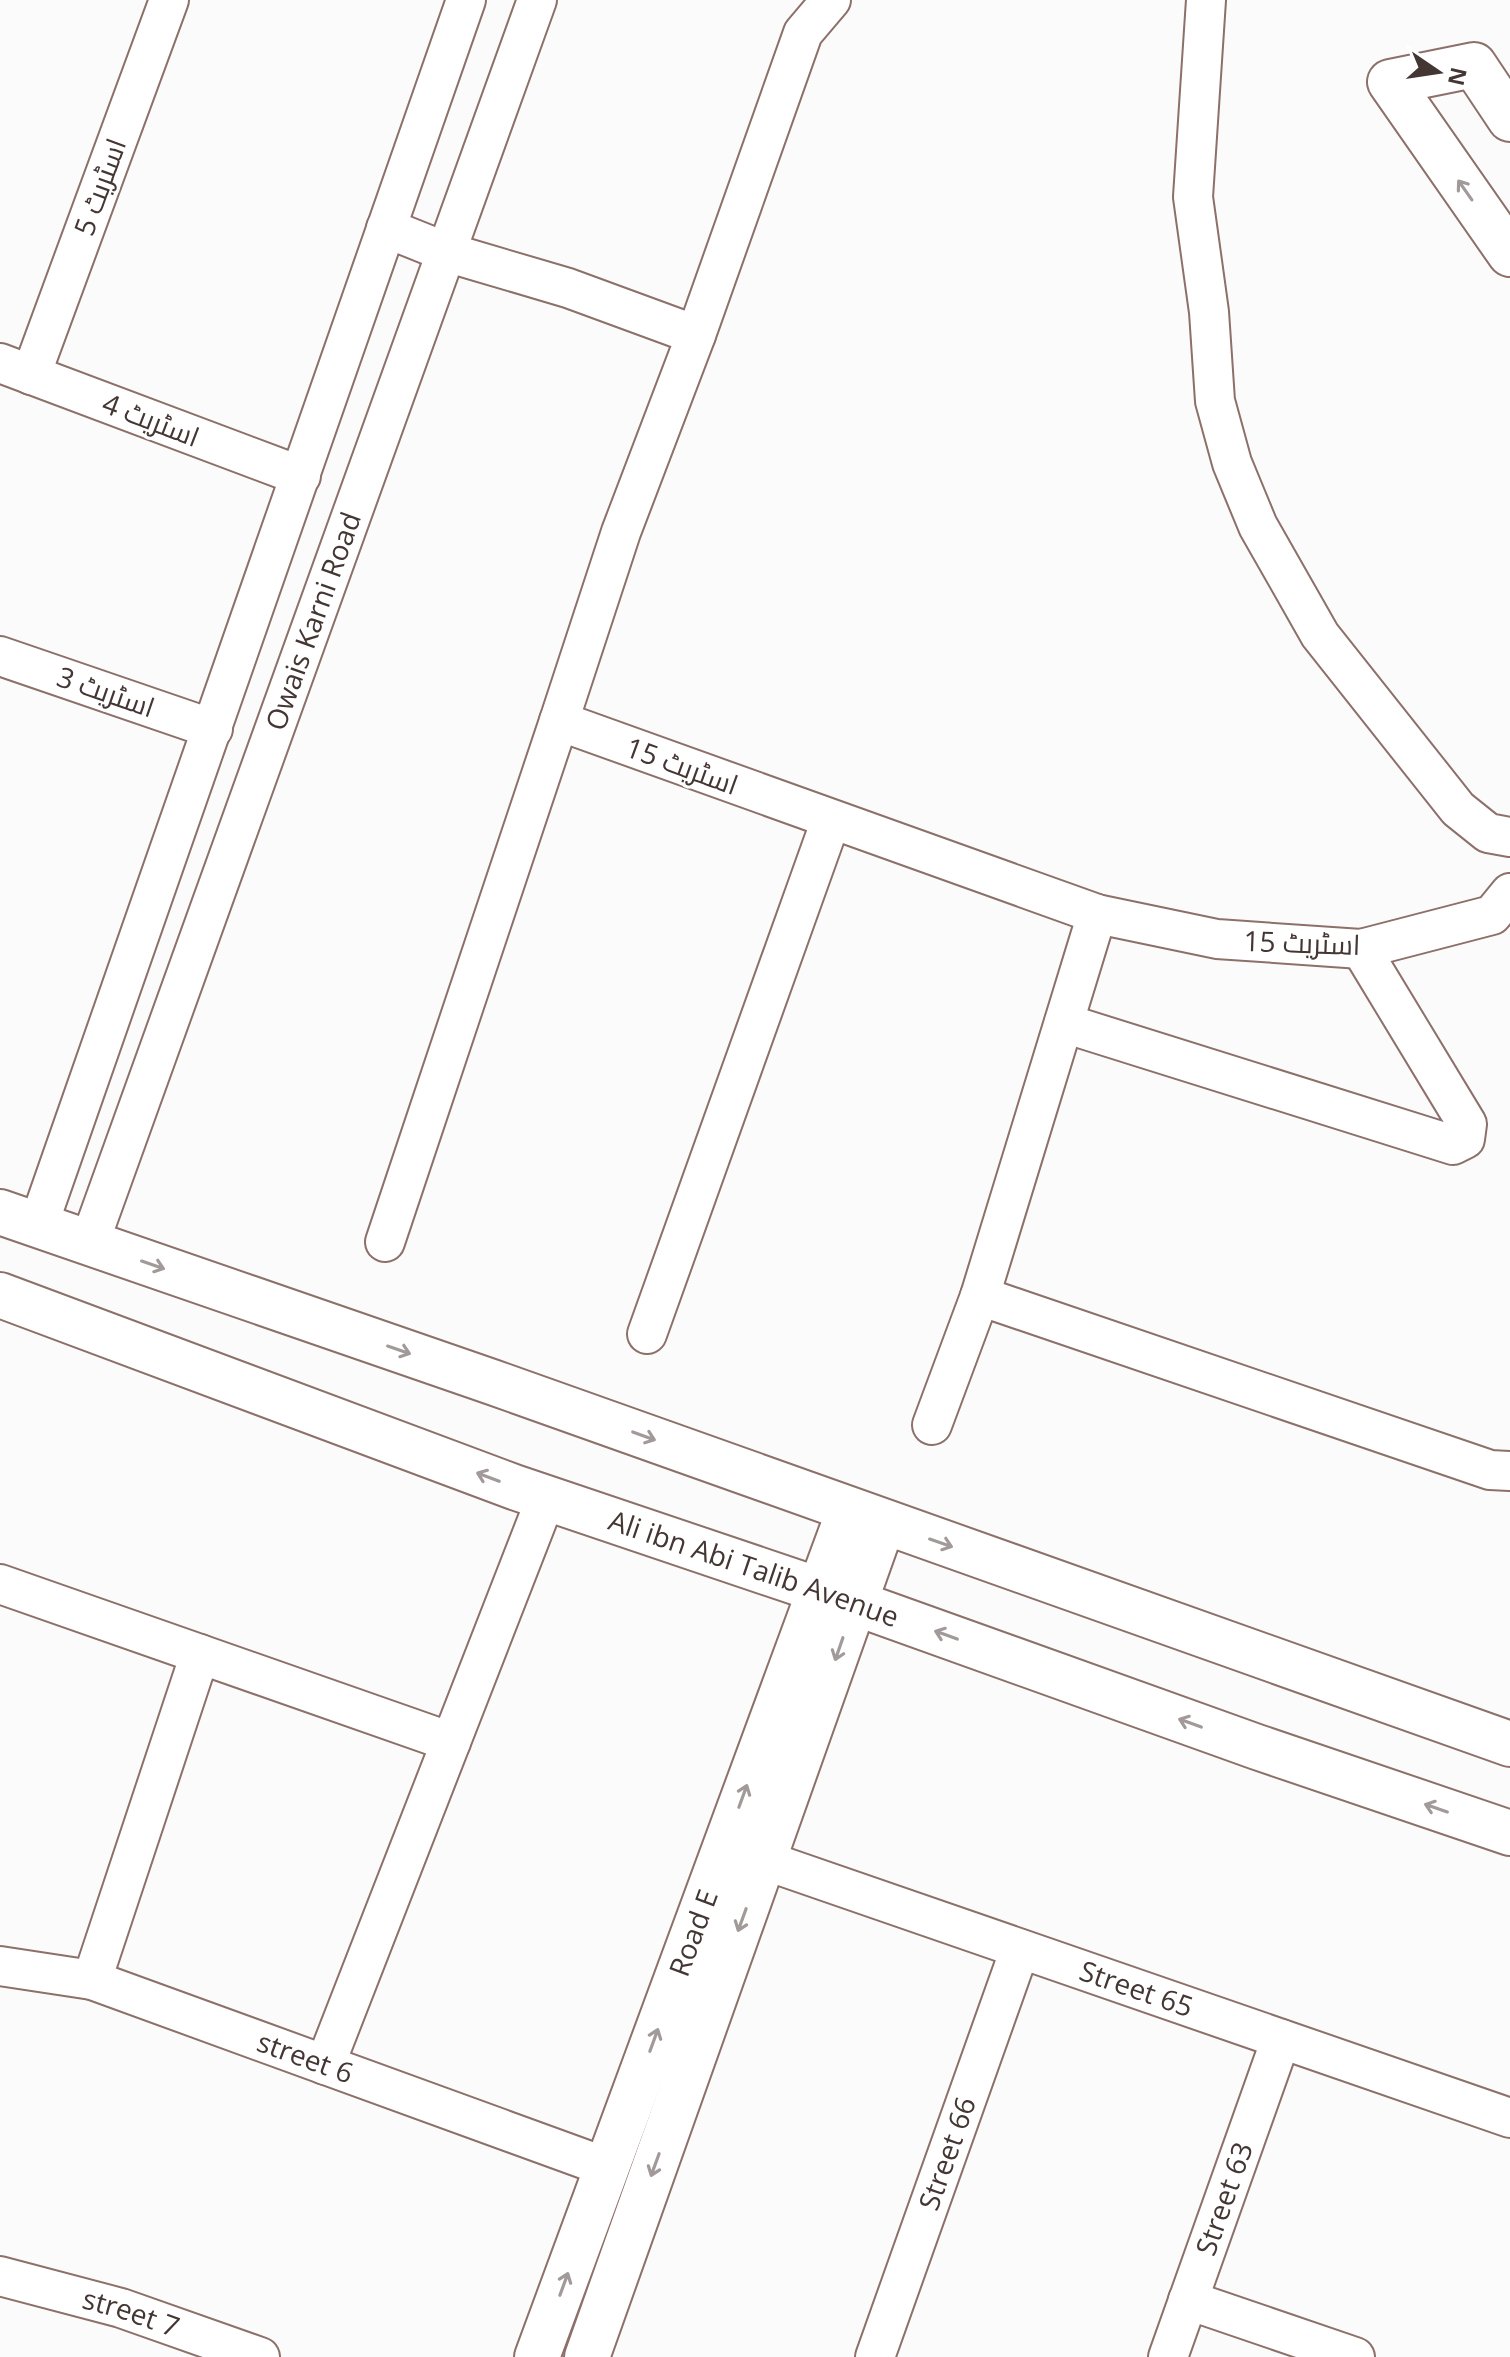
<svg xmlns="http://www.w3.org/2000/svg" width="1510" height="2357" font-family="'Open Sans',Cairo,sans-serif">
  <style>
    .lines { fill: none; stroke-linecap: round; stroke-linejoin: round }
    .street-casing { stroke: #8c7069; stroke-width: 42 }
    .secondary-casing { stroke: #8c7069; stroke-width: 48 }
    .street { stroke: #fff; stroke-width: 38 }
    .secondary { stroke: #fff; stroke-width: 44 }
    .oneway { stroke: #a19a99 }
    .labels { text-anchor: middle; stroke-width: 6; stroke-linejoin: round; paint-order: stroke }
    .street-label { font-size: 28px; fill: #433633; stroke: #fff }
  </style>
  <rect width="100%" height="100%" fill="#fbfbfb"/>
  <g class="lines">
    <defs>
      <g id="street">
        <polyline points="1206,0 1193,197 1209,312 1215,401 1232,463 1258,526 1320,635 1458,809 1488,833 1510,837"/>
        <polyline points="386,228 446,252 568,288 696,335 621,532 559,721 1097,914 1217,939 1361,949 1492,915 1510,893"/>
        <polyline points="696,335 803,33 831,0"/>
        <polyline points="0,363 301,476"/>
        <polyline points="31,375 169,0"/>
        <polyline points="0,656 213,729"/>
        <polyline points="1064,1023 1453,1145 1465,1139 1467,1124 1361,949"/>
        <polyline points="38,1226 466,0"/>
        <polyline points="385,1242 559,721"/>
        <path id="s1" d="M89,1244L537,0"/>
        <polyline points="980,1296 1490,1470 1510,1471"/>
        <polyline points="647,1334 831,820"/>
        <polyline points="932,1425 980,1296 1097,914"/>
        <polyline points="0,1584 451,1742"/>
        <path id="s2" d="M764,1860L1510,2118"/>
        <path id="s3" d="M0,1966L92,1980L606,2167"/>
        <polyline points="92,1980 200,1654"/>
        <polyline points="325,2065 546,1498"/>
        <path id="s4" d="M0,2276L121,2308L260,2357"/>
        <polyline points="1188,2300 1355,2357"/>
        <path id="s5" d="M875,2357L1020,1949"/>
        <path id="s6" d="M1168,2357L1281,2039"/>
      </g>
      <g id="secondary">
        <polyline points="1510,119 1474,65 1390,82 1510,254"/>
        <polyline points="0,1212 492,1382 1510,1744"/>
        <path id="s7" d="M0,1295L514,1487L819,1590L1257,1747L1510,1833"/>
        <path id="s8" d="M537,2357L849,1511"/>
        <polyline points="587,2357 883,1523"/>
      </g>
    </defs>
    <use href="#street" class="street-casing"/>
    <use href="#secondary" class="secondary-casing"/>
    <use href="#street" class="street"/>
    <use href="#secondary" class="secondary"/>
  </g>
  <defs><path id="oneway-shaft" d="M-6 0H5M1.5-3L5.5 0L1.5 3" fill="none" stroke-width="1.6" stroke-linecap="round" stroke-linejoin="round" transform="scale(2)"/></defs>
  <g class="oneway">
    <use href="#oneway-shaft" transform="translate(1465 190) rotate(-125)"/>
    <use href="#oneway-shaft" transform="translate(153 1265) rotate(19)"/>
    <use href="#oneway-shaft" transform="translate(399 1350) rotate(19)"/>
    <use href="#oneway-shaft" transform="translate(644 1436) rotate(20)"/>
    <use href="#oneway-shaft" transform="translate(488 1477) rotate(-159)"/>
    <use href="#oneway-shaft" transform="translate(941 1543) rotate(19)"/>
    <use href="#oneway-shaft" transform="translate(946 1635) rotate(-160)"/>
    <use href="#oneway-shaft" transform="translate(839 1649) rotate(109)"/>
    <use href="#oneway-shaft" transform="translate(1190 1723) rotate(-160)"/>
    <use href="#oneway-shaft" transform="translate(743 1796) rotate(-70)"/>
    <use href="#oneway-shaft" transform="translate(1436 1808) rotate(-161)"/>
    <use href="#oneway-shaft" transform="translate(742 1920) rotate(110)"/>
    <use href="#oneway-shaft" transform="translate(654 2040) rotate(-70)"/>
    <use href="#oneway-shaft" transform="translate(655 2165) rotate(110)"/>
    <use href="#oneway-shaft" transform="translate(564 2284) rotate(-70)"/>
  </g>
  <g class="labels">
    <g class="street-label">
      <text transform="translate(100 187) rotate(-70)" y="10">اسٹریٹ 5</text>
      <text transform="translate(151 420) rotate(21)" y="10">اسٹریٹ 4</text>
      <text dy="10" stroke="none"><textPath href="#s1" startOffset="662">Owais Karni Road</textPath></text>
      <text transform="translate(106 692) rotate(19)" y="10">اسٹریٹ 3</text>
      <text transform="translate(682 766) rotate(20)" y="10">اسٹریٹ 15</text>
      <text transform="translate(1302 943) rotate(2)" y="10">اسٹریٹ 15</text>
      <text dy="10" stroke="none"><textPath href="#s7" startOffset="802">Ali ibn Abi Talib Avenue</textPath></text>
      <text dy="10" stroke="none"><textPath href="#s8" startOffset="452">Road E</textPath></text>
      <text dy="10" stroke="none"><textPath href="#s2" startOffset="394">Street 65</textPath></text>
      <text dy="10" stroke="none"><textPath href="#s3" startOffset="320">street 6</textPath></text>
      <text dy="10" stroke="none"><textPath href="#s5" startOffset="216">Street 66</textPath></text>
      <text dy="10" stroke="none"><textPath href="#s6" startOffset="168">Street 63</textPath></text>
      <text dy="10" stroke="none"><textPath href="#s4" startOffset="136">street 7</textPath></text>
    </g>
  </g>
  <g transform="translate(1438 72) rotate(103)" stroke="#ffffff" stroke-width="6" paint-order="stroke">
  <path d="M0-6L14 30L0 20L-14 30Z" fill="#433633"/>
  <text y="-12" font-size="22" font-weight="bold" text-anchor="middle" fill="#433633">N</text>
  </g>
</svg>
